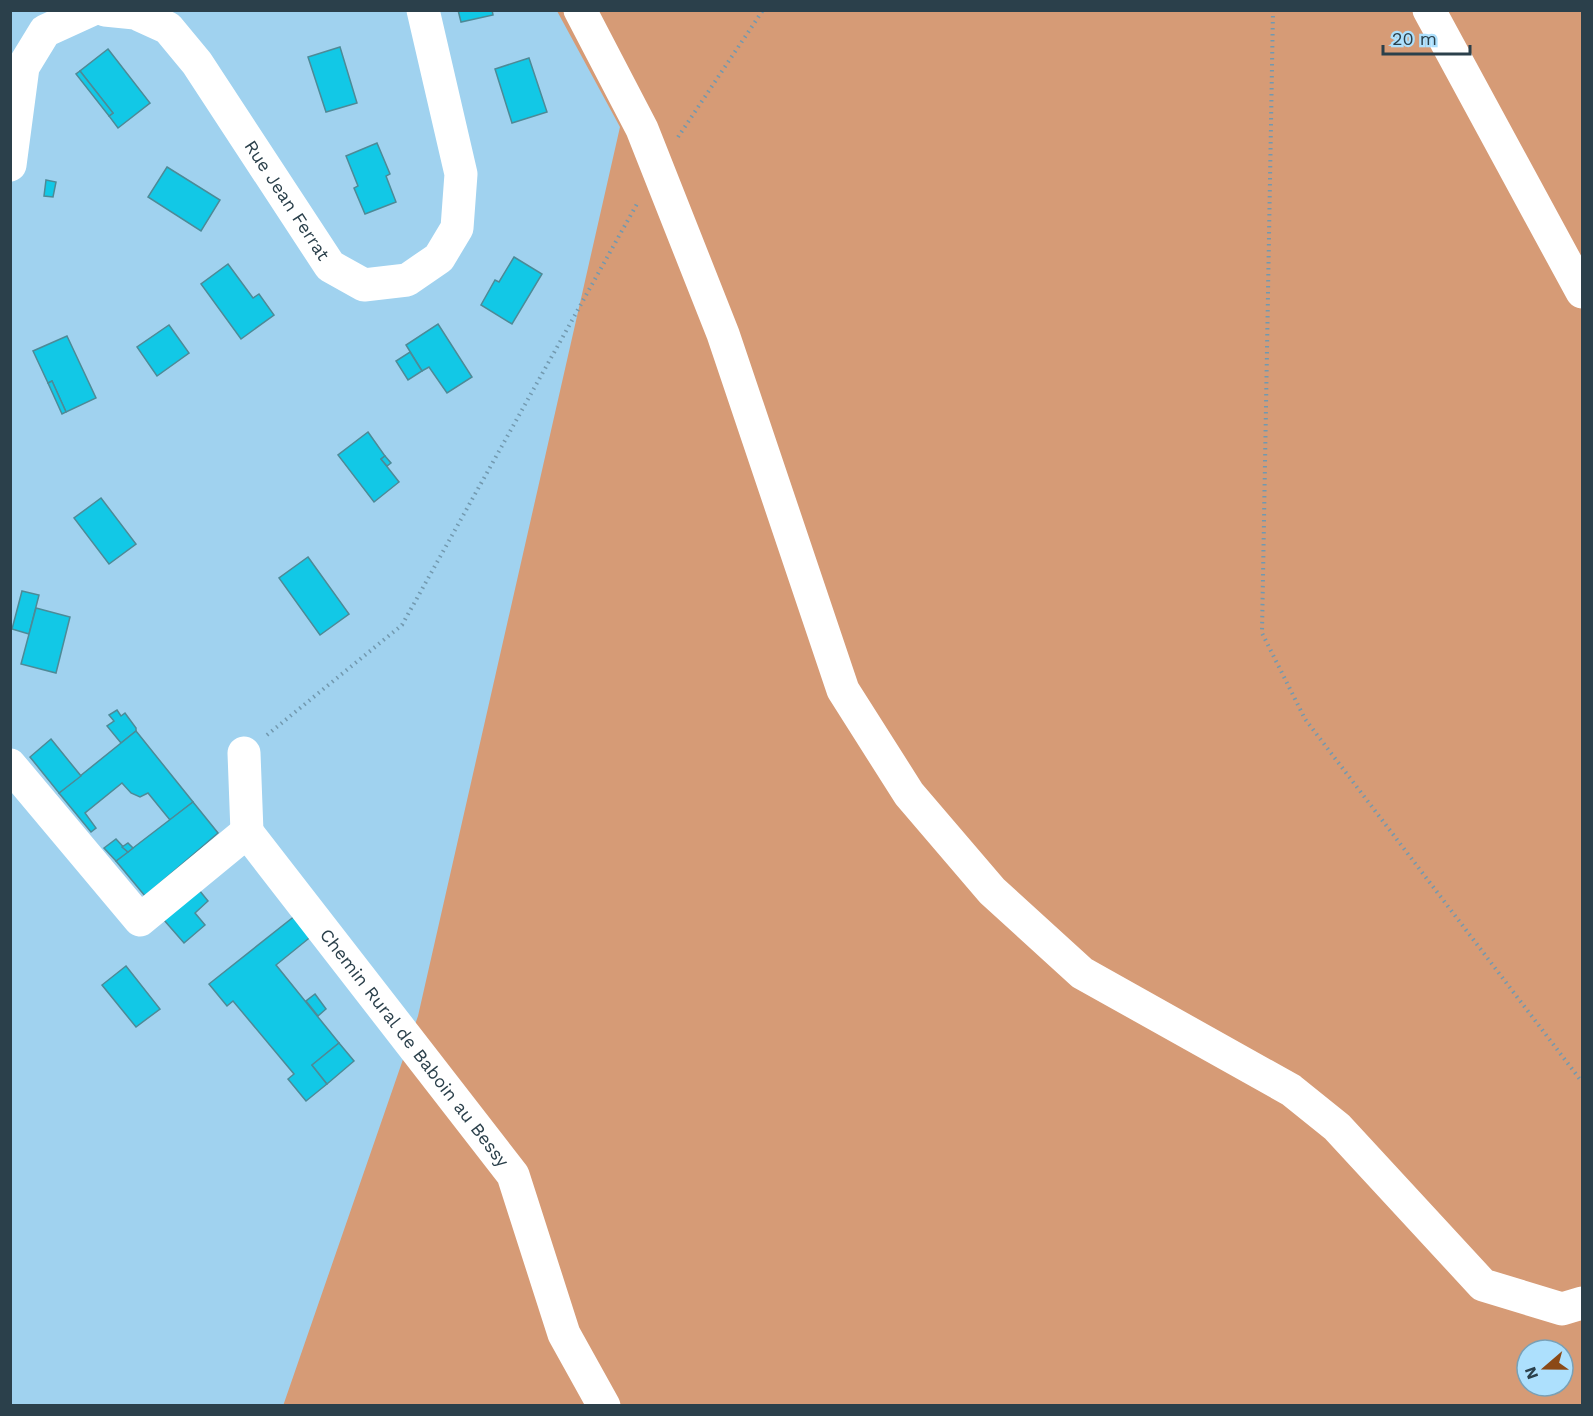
<svg xmlns="http://www.w3.org/2000/svg" width="1593" height="1416" font-family="'Work Sans',sans-serif">
  <style>
    .green { fill: #d69b76; fill-rule: evenodd }
    .building { fill: #12c8e6; stroke: #4d8a97; stroke-width: 1.5 }
    .lines { fill: none; stroke-linecap: round; stroke-linejoin: round }
    .path { stroke: #7299af; stroke-width: 4; stroke-dasharray: 1.5 4.5; stroke-linecap: butt }
    .minor { stroke: #fff; stroke-width: 33 }
    .labels { text-anchor: middle; stroke-width: 4.5; stroke-linejoin: round; paint-order: stroke }
    .street-label { font-size: 18px; fill: #2b404b; stroke: #ade0fd }
  </style>
  <rect width="100%" height="100%" fill="#a0d2ef"/>
  <path class="green" d="M557,11H1582V1405L283,1406L418,1016L620,127ZM1527,1350H1563V1386H1527Z"/>
  <g class="building">
    <polygon points="458,10 492,10 493,15 461,22"/>
    <polygon points="340,47 357,103 326,112 308,57"/>
    <polygon points="108,49 150,103 118,128 109,116 113,113 80,71"/>
    <polygon points="529,58 547,112 512,123 495,69"/>
    <polygon points="80,71 113,113 109,116 76,74"/>
    <polygon points="377,143 390,174 386,176 396,202 365,214 354,188 358,186 346,156"/>
    <polygon points="167,167 220,200 201,231 148,197"/>
    <polygon points="46,180 56,182 53,197 44,196"/>
    <polygon points="514,257 542,274 512,324 481,305 495,280 499,282"/>
    <polygon points="228,264 253,298 259,294 274,315 241,339 201,284"/>
    <polygon points="438,324 472,377 447,393 429,367 422,371 406,345"/>
    <polygon points="169,325 189,353 157,376 137,347"/>
    <polygon points="67,336 96,398 66,412 52,381 48,383 33,351"/>
    <polygon points="410,352 422,371 408,380 396,361"/>
    <polygon points="52,381 66,412 62,414 48,383"/>
    <polygon points="368,432 385,456 381,459 399,482 374,502 338,455"/>
    <polygon points="385,456 391,463 387,466 381,459"/>
    <polygon points="101,498 136,544 109,564 74,518"/>
    <polygon points="308,557 349,614 320,635 279,578"/>
    <polygon points="22,591 39,595 29,634 12,629"/>
    <polygon points="36,608 70,617 56,673 21,664"/>
    <polygon points="117,710 121,716 125,713 136,728 136,731 121,743 107,726 114,721 109,715"/>
    <polygon points="136,731 193,802 170,820 148,793 140,797 131,793 122,783 85,813 96,828 91,832 59,793"/>
    <polygon points="51,739 81,776 59,793 30,757"/>
    <polygon points="193,802 218,833 145,896 116,861"/>
    <polygon points="116,839 128,852 116,861 104,848"/>
    <polygon points="128,843 133,848 128,852 122,847"/>
    <polygon points="199,890 208,901 195,913 205,925 184,943 164,920"/>
    <polygon points="296,915 313,935 276,965 339,1043 312,1065 327,1084 306,1101 288,1079 294,1074 233,1001 227,1006 209,984"/>
    <polygon points="126,966 160,1009 136,1027 102,985"/>
    <polygon points="315,994 326,1009 318,1016 306,1001"/>
    <polygon points="339,1043 354,1061 327,1084 312,1065"/>
  </g>
  <g class="lines">
    <g class="path">
      <polyline points="1273,10 1262,633 1305,719 1582,1082"/>
      <polyline points="678,137 763,10"/>
      <polyline points="267,735 402,625 638,202"/>
    </g>
    <g class="minor">
      <path id="s1" d="M105,10L135,13L168,28L197,63L330,266L364,285L407,280L439,258L457,228L461,174L423,10"/>
      <polyline points="580,10 642,129 723,334 843,690 909,794 992,891 1082,973 1291,1090 1337,1127 1483,1285 1562,1309 1582,1303"/>
      <polyline points="1429,10 1582,292"/>
      <polyline points="10,165 23,67 45,31 91,10"/>
      <polyline points="244,753 247,832"/>
      <path id="s2" d="M10,765L140,920L247,832L513,1175L564,1334L604,1406"/>
    </g>
  </g>
  <g class="labels">
    <g class="street-label">
      <text dy="6" stroke="none"><textPath href="#s1" startOffset="276">Rue Jean Ferrat</textPath></text>
      <text dy="6" stroke="none"><textPath href="#s2" startOffset="614">Chemin Rural de Baboin au Bessy</textPath></text>
    </g>
  </g>
  <rect width="1593" height="1416" fill="none" stroke="#2b404b" stroke-width="24"/>
  <g transform="translate(1545 1368) rotate(250)"><circle r="28" fill="#ade0fd" stroke="#79a0b6" stroke-width="1.5"/>
  <path d="M0-4.5L10 22L0 15L-10 22Z" fill="#8b4916"/>
  <text y="-9" font-size="16" font-weight="bold" text-anchor="middle" fill="#2b404b">N</text>
  </g>
  <path d="M1383 45v9h87v-9" fill="none" stroke="#2b404b" stroke-width="3"/>
  <text x="1392" y="45" font-size="18" fill="#2b404b" stroke="#ade0fd" stroke-width="4.5" paint-order="stroke">20 m</text>
</svg>
